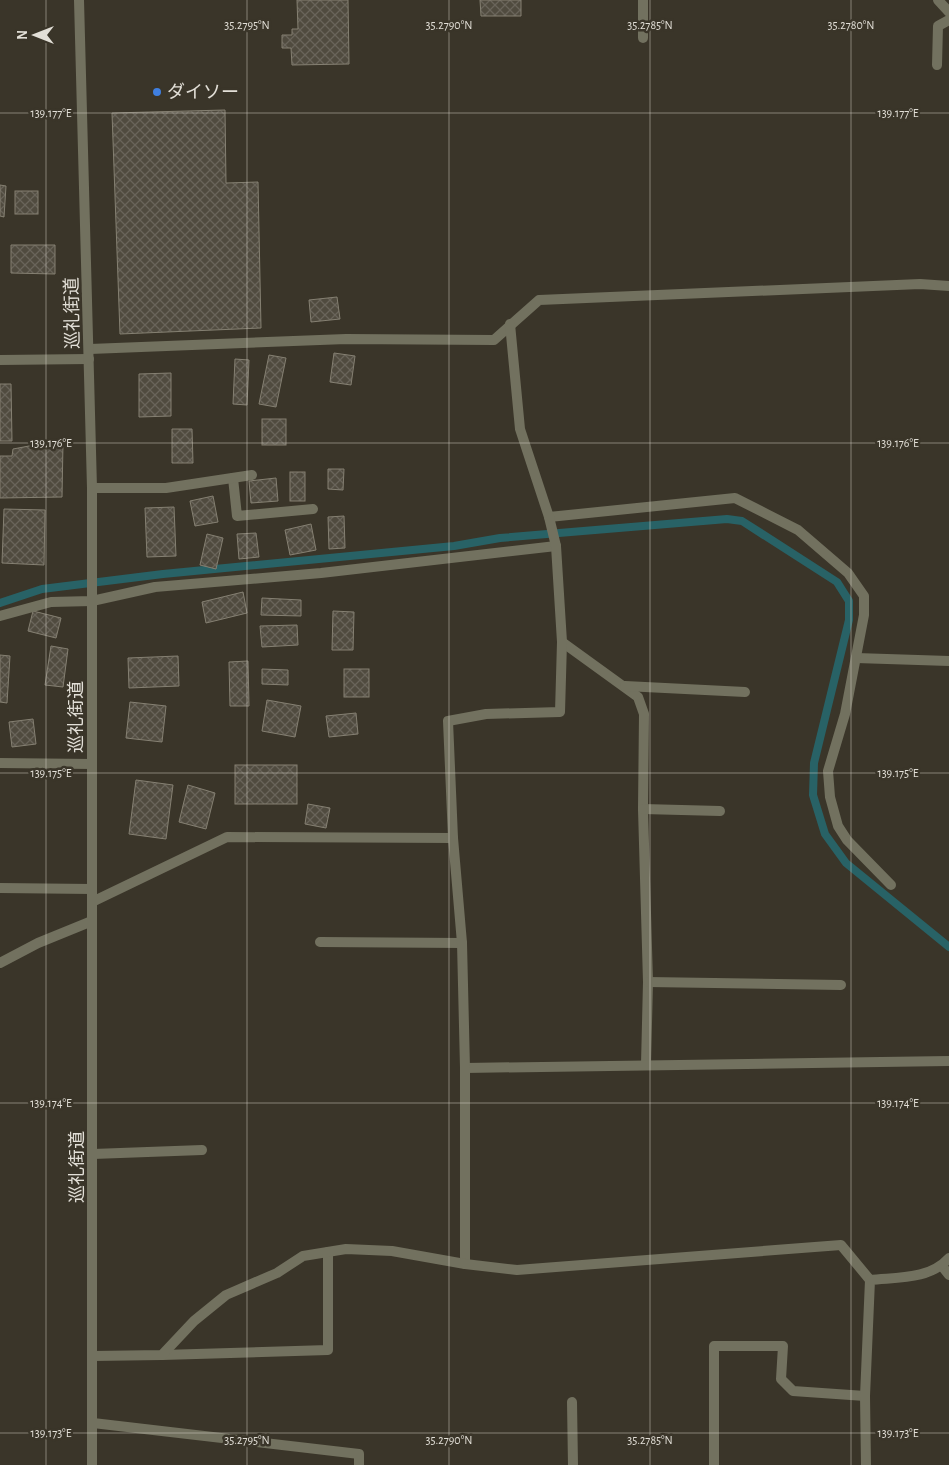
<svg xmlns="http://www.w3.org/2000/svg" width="949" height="1465" font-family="'Alegreya Sans','Noto Sans JP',sans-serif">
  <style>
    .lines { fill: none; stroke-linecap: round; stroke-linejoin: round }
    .stream { stroke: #286266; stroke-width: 8 }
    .building { fill: url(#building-cross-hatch); stroke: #858072 }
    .service { stroke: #72715f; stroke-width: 10 }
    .minor { stroke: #72715f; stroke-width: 10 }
    .tertiary { stroke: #72715f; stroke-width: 10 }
    .ticks { fill: none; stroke: #e2dfd7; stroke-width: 1; stroke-opacity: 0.45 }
    .shop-dot { fill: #3f7fe0; stroke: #3a3529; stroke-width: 2 }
    .labels { text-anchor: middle; stroke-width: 5; stroke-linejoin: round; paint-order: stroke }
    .poi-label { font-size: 18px; fill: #e2dfd7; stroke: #3a3529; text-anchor: start }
    .street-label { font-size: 18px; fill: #e2dfd7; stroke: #3a3529 }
    .ticks-label { font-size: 12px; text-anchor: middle; fill: #e2dfd7; stroke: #3a3529; stroke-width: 5; stroke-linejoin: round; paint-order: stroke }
  </style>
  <defs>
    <pattern id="building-cross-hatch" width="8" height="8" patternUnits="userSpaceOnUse" patternTransform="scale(1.25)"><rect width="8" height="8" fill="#504b3f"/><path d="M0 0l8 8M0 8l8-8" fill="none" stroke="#69645a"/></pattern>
  </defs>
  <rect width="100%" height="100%" fill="#3a3529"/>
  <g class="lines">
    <polyline class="stream" points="0,603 42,589 163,574 454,546 500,538 727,519 742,521 837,582 849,601 849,620 814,763 813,795 825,834 846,863 949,947"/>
  </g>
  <g class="building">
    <polygon points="297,0 348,0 349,64 292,65 291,48 282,48 282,35 292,35 292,29 298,29"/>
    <polygon points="480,0 521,0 521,16 481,16"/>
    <polygon points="225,110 226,183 258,182 261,328 120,334 112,113"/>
    <polygon points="0,185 6,186 4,217 0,216"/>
    <rect x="15" y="191" width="23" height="23"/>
    <polygon points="11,245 55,245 55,274 11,273"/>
    <polygon points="337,297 340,319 311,322 309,300"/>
    <polygon points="334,353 355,356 351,385 330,382"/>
    <polygon points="269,355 286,358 276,407 259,404"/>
    <polygon points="235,359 249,360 247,405 233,404"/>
    <polygon points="171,373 171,416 139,417 139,374"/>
    <polygon points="0,384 11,384 12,441 0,441"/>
    <rect x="262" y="419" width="24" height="26"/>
    <polygon points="172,429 192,429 193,463 172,463"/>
    <polygon points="63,443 62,497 0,498 0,456 12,456 13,449 29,446"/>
    <polygon points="328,469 344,469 343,490 328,489"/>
    <rect x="290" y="472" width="15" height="29"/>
    <polygon points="276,478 278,501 251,503 249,481"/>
    <polygon points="213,496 218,522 195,526 190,501"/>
    <polygon points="174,507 176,556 147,557 145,508"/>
    <polygon points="4,509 45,510 44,565 2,563"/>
    <polygon points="344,516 345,548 329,549 328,517"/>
    <polygon points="311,524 316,550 290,555 285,530"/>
    <polygon points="256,533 259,557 239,559 237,534"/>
    <polygon points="207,534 223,538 216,569 200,565"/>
    <polygon points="243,592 247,613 206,623 202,602"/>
    <polygon points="262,598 301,600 301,616 261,615"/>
    <polygon points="33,611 61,618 56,638 28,631"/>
    <polygon points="333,611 354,612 353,650 332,650"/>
    <polygon points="297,625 298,645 262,647 260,626"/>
    <polygon points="51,646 68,649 63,687 45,685"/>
    <polygon points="0,655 10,656 7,703 0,702"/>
    <polygon points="178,656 179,686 129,688 128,658"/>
    <polygon points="248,661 249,706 230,706 229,662"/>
    <polygon points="262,669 288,670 288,685 262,684"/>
    <rect x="344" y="669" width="25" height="28"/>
    <polygon points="267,700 301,706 295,737 262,731"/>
    <polygon points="130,702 166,706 162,742 126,738"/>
    <polygon points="356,713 358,734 329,737 326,716"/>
    <polygon points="33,719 36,744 12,747 9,722"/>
    <rect x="235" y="765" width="62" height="39"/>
    <polygon points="136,780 173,785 166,839 129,834"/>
    <polygon points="188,785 215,793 206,829 179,822"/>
    <polygon points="308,804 330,808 326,828 305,824"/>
  </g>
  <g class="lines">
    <g class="service">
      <polyline points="938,0 949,12"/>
      <polyline points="643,38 643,0"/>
      <polyline points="937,65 938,26 949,20"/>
      <polyline points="233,478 237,516 313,509"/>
      <polyline points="92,488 166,488 252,475"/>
      <polyline points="562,642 638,697 644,714 643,809 648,982 646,1064"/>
      <polyline points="856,658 949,661"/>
      <polyline points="625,686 745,692"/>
      <polyline points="643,809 720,811"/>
      <polyline points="92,902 227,837 453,838"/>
      <polyline points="320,942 462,943"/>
      <polyline points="648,982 841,985"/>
      <polyline points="465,1068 949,1061"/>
      <polyline points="93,1154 202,1150"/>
      <polyline points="942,1266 949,1275"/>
      <polyline points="572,1402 573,1465"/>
      <polyline points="93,1423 359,1454 359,1465"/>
      <polyline points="714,1465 714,1346 783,1346 781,1379 793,1391 865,1396"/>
    </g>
    <g class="minor">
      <polyline points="90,349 346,339 494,340 539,300 920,284 949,286"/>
      <polyline points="0,360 89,359"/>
      <polyline points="549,517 735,498 798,530 848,573 864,596 864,615 845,714 828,771 830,797 838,826 847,840 891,885"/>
      <polyline points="0,616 51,602 92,601 155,587 321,573 556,546"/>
      <polyline points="0,763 92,764"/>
      <polyline points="0,888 92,889"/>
      <polyline points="0,963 38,943 92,921"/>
      <polyline points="465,1264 465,1068 462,943 453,838 448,721 486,714 560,712 562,642 556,546 549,517 520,429 510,324"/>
      <polyline points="162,1355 328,1350 328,1252"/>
      <polyline points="93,1356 162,1355 194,1321 226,1295 277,1273 303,1256 346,1249 392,1251 465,1264 517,1270 841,1245 870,1280"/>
      <path d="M866,1465L865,1396L870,1280C897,1277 929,1280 949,1258"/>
    </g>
    <polyline class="tertiary" points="79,0 92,488 92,1465"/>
  </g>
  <path class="ticks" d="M46,0V1465M247,0V1465M449,0V1465M650,0V1465M851,0V1465M0,113H949M0,443H949M0,773H949M0,1103H949M0,1433H949"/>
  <circle class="shop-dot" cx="157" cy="92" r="5"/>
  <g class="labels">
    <g class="poi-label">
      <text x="167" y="98">ダイソー</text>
    </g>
    <g class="street-label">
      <text transform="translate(72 313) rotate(-91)" y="6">巡礼街道</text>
      <text transform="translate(76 717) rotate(-90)" y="6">巡礼街道</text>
      <text transform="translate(77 1167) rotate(-90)" y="6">巡礼街道</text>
    </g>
  </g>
  <g class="ticks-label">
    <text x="247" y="29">35.2795°N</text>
    <text x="449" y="29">35.2790°N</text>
    <text x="650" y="29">35.2785°N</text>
    <text x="851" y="29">35.2780°N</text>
    <text x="898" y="117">139.177°E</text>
    <text x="51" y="117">139.177°E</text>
    <text x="898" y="447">139.176°E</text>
    <text x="51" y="447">139.176°E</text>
    <text x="898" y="777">139.175°E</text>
    <text x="51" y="777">139.175°E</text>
    <text x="898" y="1107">139.174°E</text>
    <text x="51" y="1107">139.174°E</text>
    <text x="51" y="1437">139.173°E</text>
    <text x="898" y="1437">139.173°E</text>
    <text x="247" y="1444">35.2795°N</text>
    <text x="449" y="1444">35.2790°N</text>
    <text x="650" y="1444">35.2785°N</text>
  </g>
  <g transform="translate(35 35) rotate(270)" stroke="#3a3529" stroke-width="4" paint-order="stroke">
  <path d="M0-4L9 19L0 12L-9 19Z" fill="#e2dfd7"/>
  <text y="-8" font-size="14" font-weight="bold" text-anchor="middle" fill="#e2dfd7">N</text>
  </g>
</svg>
